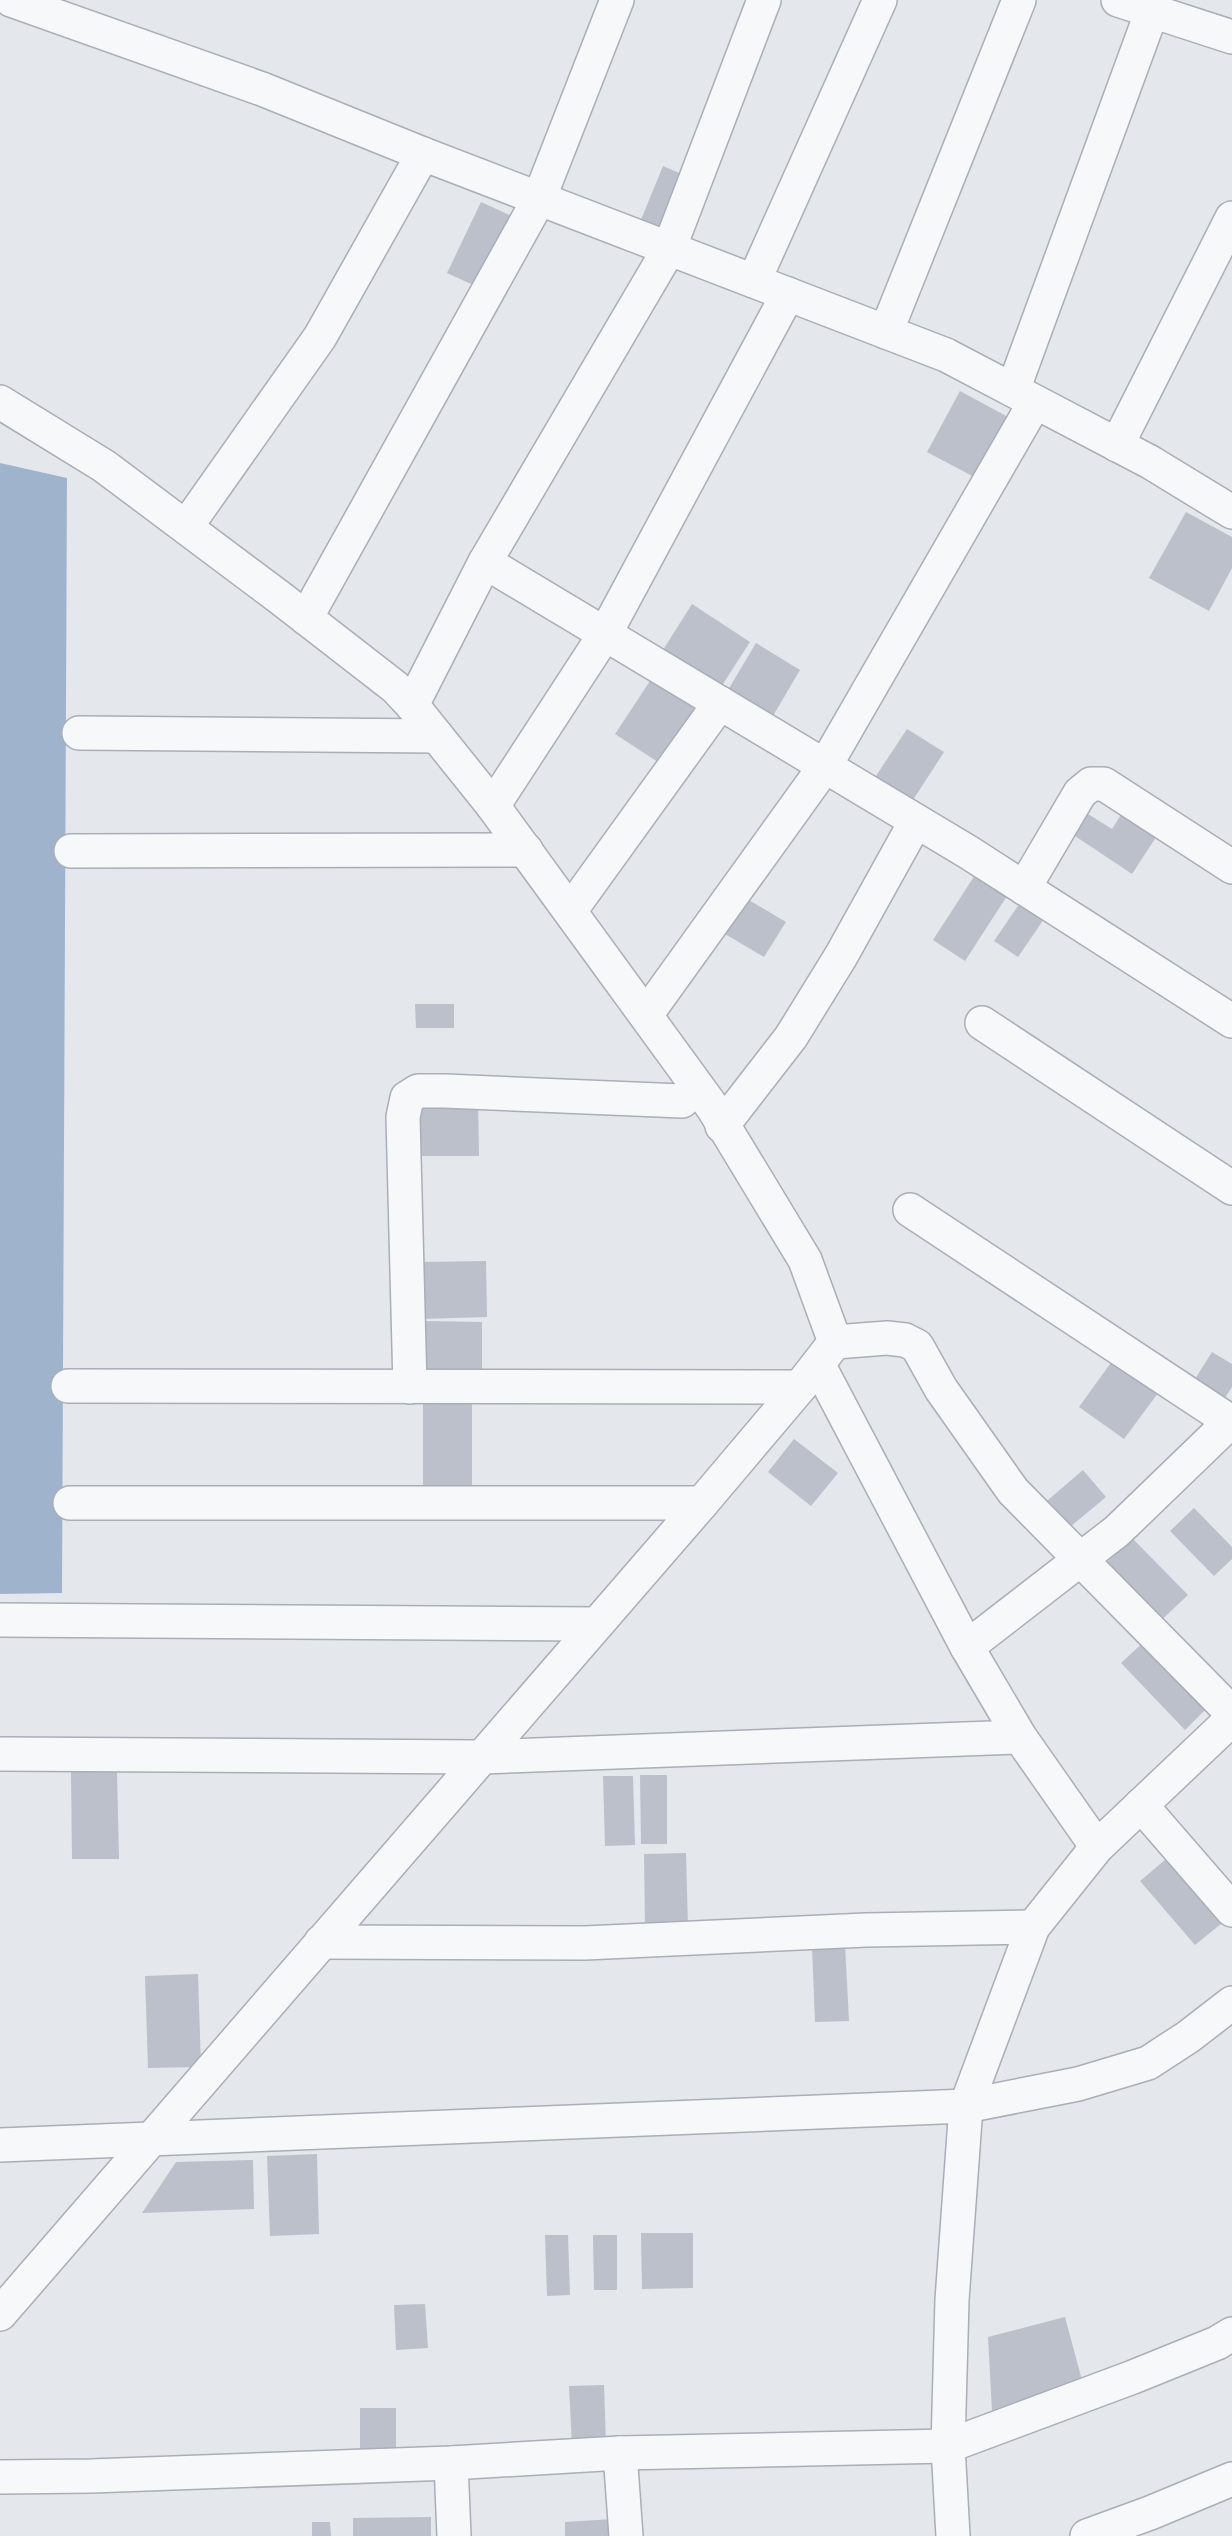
<svg xmlns="http://www.w3.org/2000/svg" width="1232" height="2536" font-family="Raleway,sans-serif">
  <style>
    .water { fill: #9fb4cc }
    .building { fill: #bbc0ca }
    .lines { fill: none; stroke-linecap: round; stroke-linejoin: round }
    .minor-casing { stroke: #a9aeb7; stroke-width: 36 }
    .minor { stroke: #f7f8fa; stroke-width: 33 }
  </style>
  <rect width="100%" height="100%" fill="#e4e7ec"/>
  <polygon class="water" points="0,463 67,478 62,1593 0,1594"/>
  <g class="building">
    <polygon points="663,166 693,179 667,244 636,232"/>
    <polygon points="481,202 518,219 484,290 447,273"/>
    <polygon points="960,391 1008,417 976,478 927,452"/>
    <polygon points="1186,512 1232,537 1232,568 1209,611 1149,578"/>
    <polygon points="692,604 750,642 721,687 663,650"/>
    <polygon points="756,643 800,670 770,721 725,695"/>
    <polygon points="652,678 702,710 664,766 615,734"/>
    <polygon points="907,729 944,752 911,803 874,779"/>
    <polygon points="1127,805 1162,828 1132,874 1066,830 1080,809 1112,829"/>
    <polygon points="975,875 1007,896 965,961 933,940"/>
    <polygon points="747,899 786,922 764,957 725,934"/>
    <polygon points="1022,900 1046,916 1018,957 994,941"/>
    <polygon points="415,1004 454,1004 454,1028 416,1028"/>
    <polygon points="478,1100 479,1156 416,1156 416,1101"/>
    <polygon points="486,1261 487,1317 421,1319 420,1262"/>
    <polygon points="423,1321 482,1322 482,1378 423,1378"/>
    <polygon points="1212,1352 1232,1364 1232,1387 1220,1405 1190,1387"/>
    <polygon points="1115,1357 1161,1389 1124,1439 1079,1407"/>
    <rect x="423" y="1397" width="49" height="93"/>
    <polygon points="794,1439 838,1473 811,1506 768,1472"/>
    <polygon points="1083,1470 1106,1497 1064,1532 1041,1506"/>
    <polygon points="1194,1508 1232,1547 1232,1559 1214,1576 1170,1531"/>
    <polygon points="1132,1538 1188,1595 1155,1626 1100,1569"/>
    <polygon points="1147,1639 1210,1705 1185,1730 1121,1663"/>
    <polygon points="117,1771 119,1859 72,1859 71,1772"/>
    <polygon points="640,1775 667,1775 667,1844 641,1844"/>
    <polygon points="603,1776 633,1776 635,1845 605,1846"/>
    <polygon points="686,1853 688,1928 645,1929 644,1854"/>
    <polygon points="1172,1854 1227,1919 1195,1945 1140,1881"/>
    <polygon points="845,1945 849,2021 815,2022 812,1947"/>
    <polygon points="198,1974 201,2067 148,2068 145,1976"/>
    <polygon points="317,2154 319,2234 270,2236 267,2156"/>
    <polygon points="253,2160 254,2209 142,2213 176,2162"/>
    <polygon points="641,2233 693,2233 693,2288 642,2289"/>
    <polygon points="545,2235 568,2235 570,2295 547,2296"/>
    <polygon points="593,2235 617,2235 617,2290 594,2290"/>
    <polygon points="425,2304 428,2348 396,2350 394,2305"/>
    <polygon points="1065,2317 1083,2384 992,2411 988,2337"/>
    <polygon points="604,2385 606,2444 572,2445 569,2386"/>
    <rect x="360" y="2408" width="36" height="51"/>
    <polygon points="431,2517 431,2536 353,2536 353,2518"/>
    <polygon points="614,2519 615,2536 565,2536 565,2522"/>
    <polygon points="312,2522 330,2522 331,2536 312,2536"/>
  </g>
  <g class="lines">
    <defs>
      <g id="minor">
        <polyline points="11,0 262,89 423,154 946,355 1150,462 1232,512"/>
        <polyline points="1118,0 1232,37"/>
        <polyline points="754,281 880,0"/>
        <polyline points="886,332 1019,0"/>
        <polyline points="1013,390 1152,11"/>
        <polyline points="0,402 104,466 279,597 395,687 412,705 493,806 713,1108 805,1260 835,1342 800,1387 702,1503 0,2314"/>
        <polyline points="1117,445 1232,218"/>
        <polyline points="186,527 320,337 423,154"/>
        <polyline points="485,562 968,852 1232,1021"/>
        <polyline points="306,618 539,199 617,0"/>
        <polyline points="412,705 485,562 669,249 764,0"/>
        <polyline points="79,733 437,736"/>
        <polyline points="493,806 605,634 788,294"/>
        <polyline points="71,851 526,850"/>
        <polyline points="1024,888 1080,793 1091,784 1104,784 1232,867"/>
        <polyline points="570,911 720,703"/>
        <polyline points="646,1015 825,766 1035,402"/>
        <polyline points="982,1023 1232,1188"/>
        <polyline points="722,1126 791,1037 841,956 916,821"/>
        <polyline points="910,1210 1231,1422"/>
        <polyline points="835,1342 887,1338 905,1340 917,1346 941,1389 1013,1491 1232,1713"/>
        <polyline points="818,1364 967,1647 1020,1737 1097,1847"/>
        <polyline points="68,1386 800,1387"/>
        <polyline points="410,1387 403,1117 407,1098 418,1091 445,1091 682,1101"/>
        <polyline points="70,1503 702,1503"/>
        <polyline points="0,1620 597,1624"/>
        <polyline points="967,1647 1117,1531 1232,1420"/>
        <polyline points="0,1754 482,1757 1020,1737"/>
        <polyline points="1141,1805 1232,1910"/>
        <polyline points="321,1942 585,1943 866,1930 1033,1927"/>
        <polyline points="0,2145 966,2106 1078,2084 1148,2063 1188,2037 1232,2003"/>
        <polyline points="620,2453 626,2536"/>
        <polyline points="451,2463 454,2536"/>
        <polyline points="0,2477 91,2476 451,2463 620,2453 948,2446 1133,2377 1217,2343 1232,2334"/>
        <polyline points="953,2536 948,2446 952,2300 966,2106 1033,1927 1097,1847 1232,1719"/>
        <polyline points="1087,2536 1150,2513 1232,2479"/>
      </g>
    </defs>
    <use href="#minor" class="minor-casing"/>
    <use href="#minor" class="minor"/>
  </g>
</svg>
